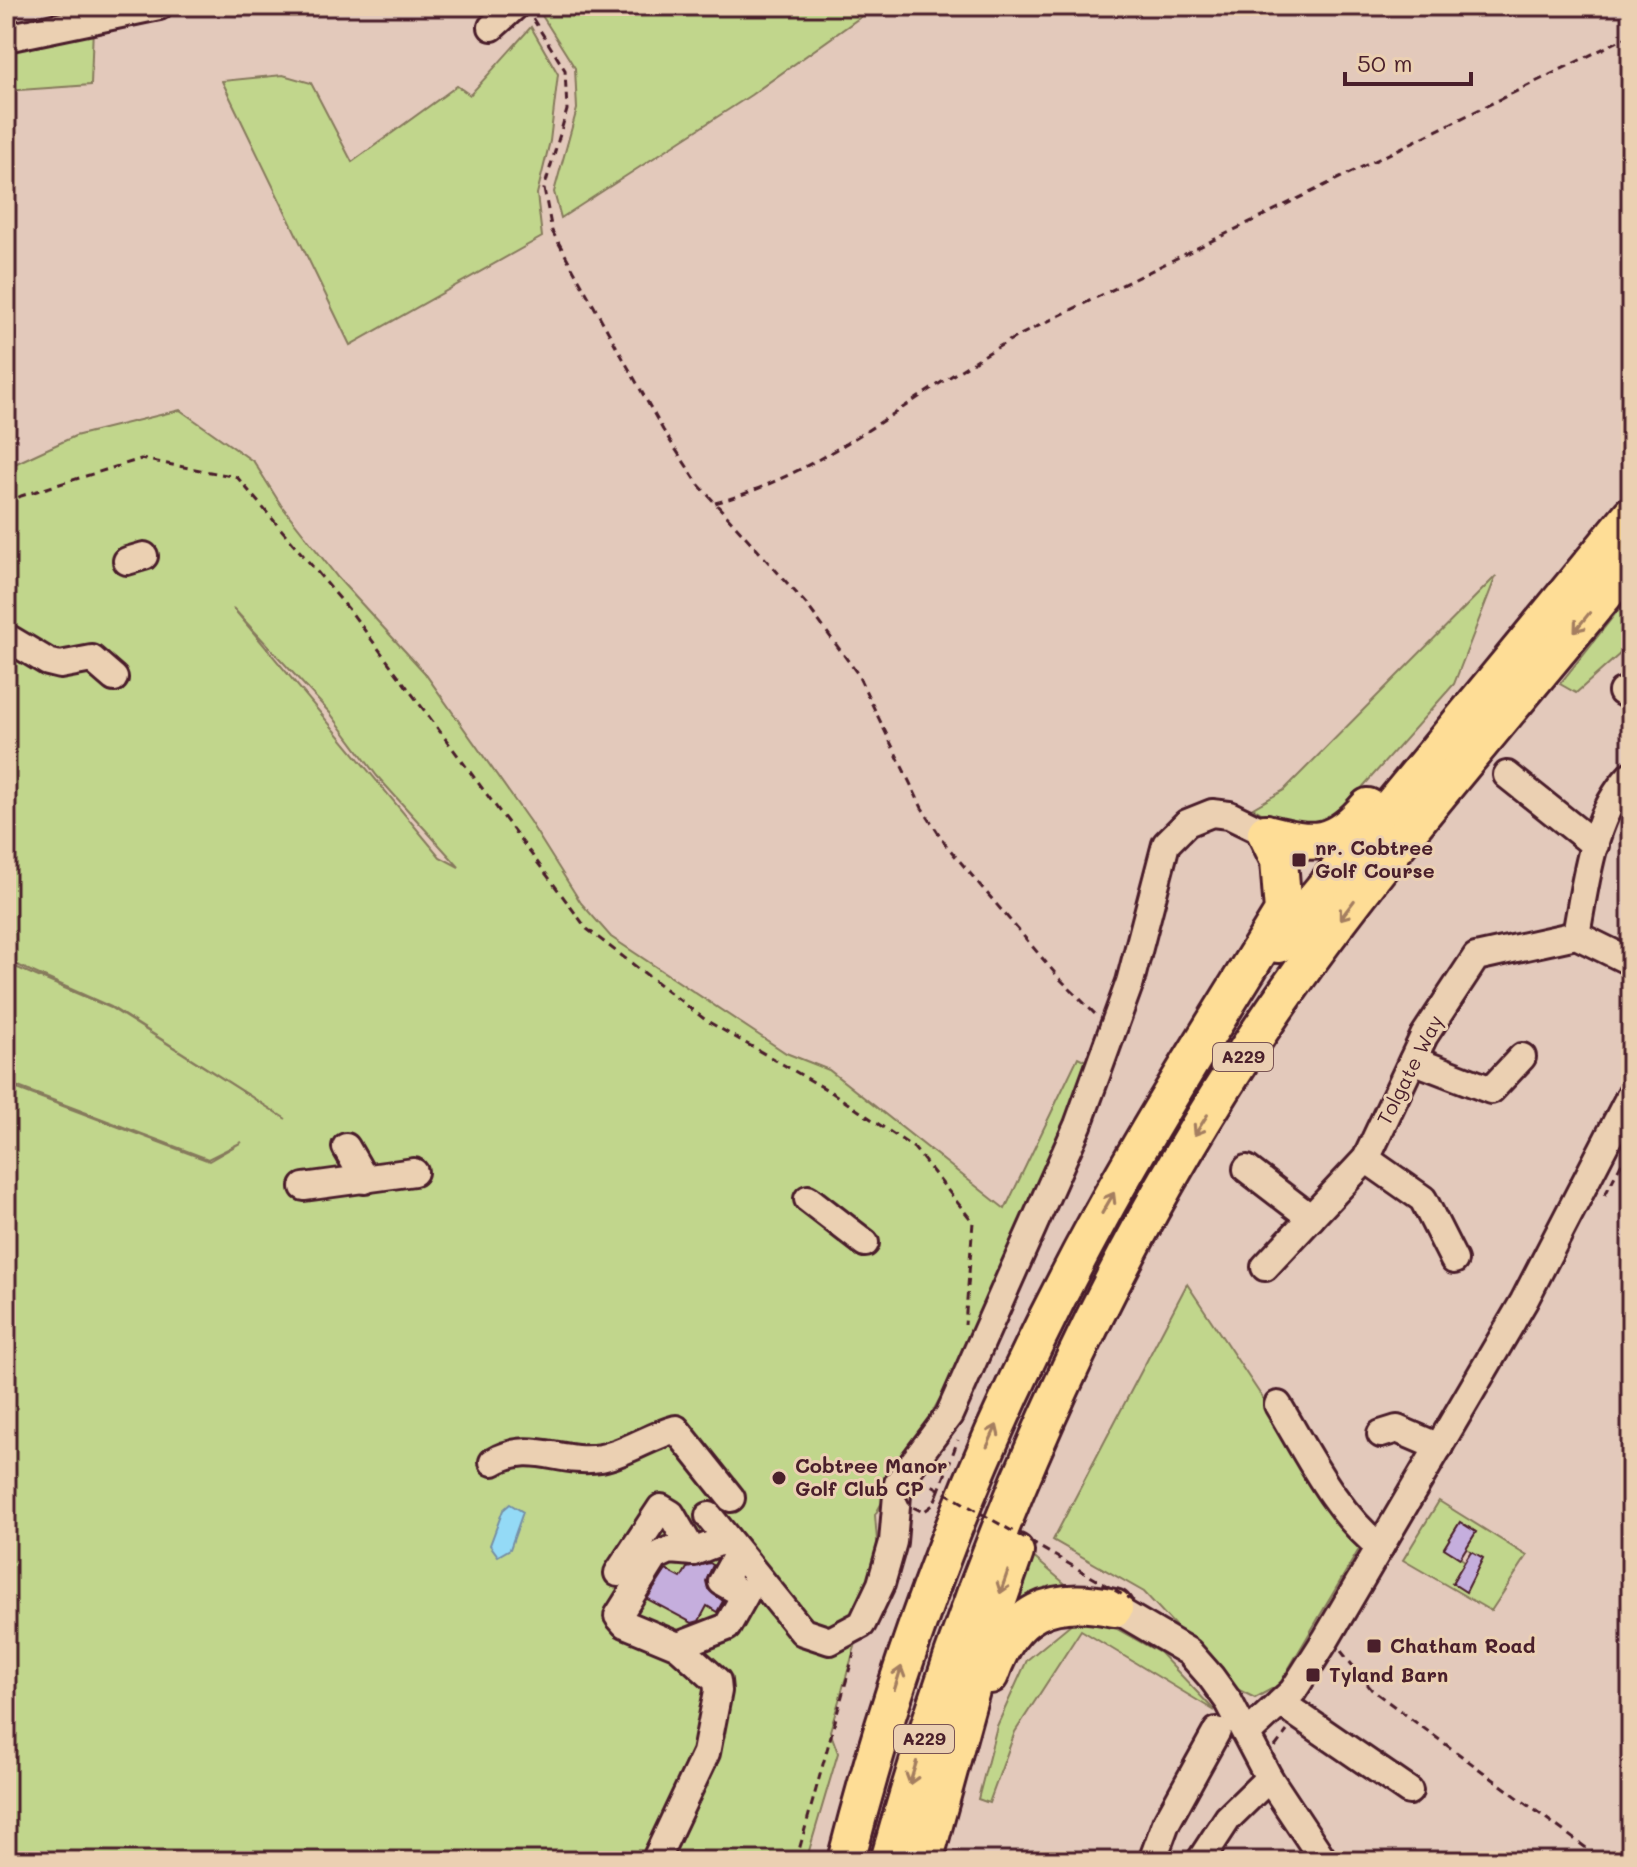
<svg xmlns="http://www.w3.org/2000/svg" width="1637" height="1867" font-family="Mali,sans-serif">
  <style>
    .green { fill: #c1d68c; stroke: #867a5c; stroke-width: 2; fill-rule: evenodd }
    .water { fill: #94daf6; stroke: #768fa5; stroke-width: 2 }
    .building { fill: #c5aedd; stroke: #4a1f2b; stroke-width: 2 }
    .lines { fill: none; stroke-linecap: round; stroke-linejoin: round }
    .minor-casing { stroke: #4a1f2b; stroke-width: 32 }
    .highway-casing { stroke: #4a1f2b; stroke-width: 42 }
    .path { stroke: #4a1f2b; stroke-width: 3; stroke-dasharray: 8 6; stroke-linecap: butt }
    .minor { stroke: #ebd0b2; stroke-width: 26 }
    .highway { stroke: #fedd96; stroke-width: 36 }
    .path-bridge { stroke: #4a1f2b; stroke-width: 3; stroke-dasharray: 8 6; stroke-linecap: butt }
    .oneway { stroke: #a47e60 }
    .poi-dot { fill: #4a1f2b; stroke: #ebd0b2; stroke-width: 3 }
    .labels { text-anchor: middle; stroke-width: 6; stroke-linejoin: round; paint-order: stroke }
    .shield { fill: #ebd0b2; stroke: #7a5454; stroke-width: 2 }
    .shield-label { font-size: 18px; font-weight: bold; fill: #4a1f2b }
    .poi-label { font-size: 20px; font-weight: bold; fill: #4a1f2b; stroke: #ebd0b2; text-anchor: start }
    .street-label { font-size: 20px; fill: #4a1f2b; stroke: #ebd0b2 }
  </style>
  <rect width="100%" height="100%" fill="#e3c9bb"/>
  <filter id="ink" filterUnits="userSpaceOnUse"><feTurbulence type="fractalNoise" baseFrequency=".0125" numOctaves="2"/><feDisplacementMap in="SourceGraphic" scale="16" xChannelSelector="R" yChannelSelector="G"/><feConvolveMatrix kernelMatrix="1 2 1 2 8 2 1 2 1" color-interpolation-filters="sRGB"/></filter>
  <g filter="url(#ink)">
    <g class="green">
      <polygon points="536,6 876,6 751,95 561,218 554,192 577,109 575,68"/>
      <polygon points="93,25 91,85 6,91 6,46"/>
      <polygon points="531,27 558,74 550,141 537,194 542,237 350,345 222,81 283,75 311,83 352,162 457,86 470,95"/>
      <path d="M180,410L254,462L281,505L338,578L424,672L530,822L581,903L611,937L786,1053L829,1070L1005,1209L1078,1057L1092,1064L943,1393L875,1515L879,1566L830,1731L838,1753L806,1861H6V1098L15,1088L209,1161L242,1142L208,1159L16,1086L6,1093V963L111,1008L286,1119L111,1007L6,960V468L75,436ZM233,608L330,713L377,776L459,867L440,857Z"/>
      <polygon points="1496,576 1454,684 1335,818 1283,826 1253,808 1284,790"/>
      <polygon points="1631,594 1631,644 1576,693 1560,684"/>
      <polygon points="1187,1284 1361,1546 1279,1685 1255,1698 1231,1686 1144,1592 1053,1540"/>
      <path d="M1439,1501L1527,1556L1491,1611L1403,1560ZM1460,1522L1476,1532L1466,1548L1482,1558L1466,1591L1452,1583L1465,1561L1444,1548Z"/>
      <polygon points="1031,1555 1076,1593 1007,1631"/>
      <polygon points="1078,1618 1117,1629 1160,1653 1215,1711 1081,1630 1015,1732 989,1803 978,1799 997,1726 1027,1660"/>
    </g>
    <polygon class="water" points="510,1504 523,1512 510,1549 498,1556 490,1545 503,1510"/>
    <g class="building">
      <polygon points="1460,1522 1476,1532 1460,1558 1444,1548"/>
      <polygon points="1471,1551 1483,1558 1466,1592 1452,1583"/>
      <polygon points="710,1563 713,1565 706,1581 708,1589 723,1601 717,1612 707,1606 699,1621 692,1623 647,1599 666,1570 681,1578 687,1568"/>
    </g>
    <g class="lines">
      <defs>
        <g id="minor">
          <polyline points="492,27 515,6"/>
          <polyline points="6,38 159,6"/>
          <polyline points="127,561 144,556"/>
          <polyline points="6,637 48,662 60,665 92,659 114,678"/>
          <polyline points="1622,692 1631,697"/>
          <polyline points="1507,775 1595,845"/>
          <path d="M1576,935C1586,882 1592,815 1631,775"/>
          <polyline points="1413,1060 1491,1090 1522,1057"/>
          <polyline points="346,1147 365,1180"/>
          <polyline points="1366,1159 1423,1199 1454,1260"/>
          <polyline points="1247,1169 1311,1218"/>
          <polyline points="304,1187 414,1172"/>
          <polyline points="808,1199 865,1243"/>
          <polyline points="1265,1267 1366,1159 1424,1036 1476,957 1576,935 1631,962"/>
          <path d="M1278,1405C1307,1453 1335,1512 1380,1547"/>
          <polyline points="1381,1434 1397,1429 1439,1447"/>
          <path d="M493,1462C533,1439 559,1465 601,1458C627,1453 650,1436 676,1429L731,1498"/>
          <polyline points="709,1516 803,1632 830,1641 862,1624 881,1584 893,1542 898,1483 949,1415 1078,1125 1130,982 1166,844 1187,823 1212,813 1229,815 1266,833"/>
          <polyline points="727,1539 693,1552 670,1550 655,1557 618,1616 625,1624 678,1646 727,1627 745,1595 722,1582 738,1553"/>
          <polyline points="618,1573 661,1508 671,1514 693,1552"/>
          <polyline points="1114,1608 1189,1652 1211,1677 1229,1702 1269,1778 1324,1861"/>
          <polyline points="1281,1703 1409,1791"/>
          <polyline points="1247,1734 1293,1691 1326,1639 1524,1301 1631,1094"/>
          <polyline points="655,1861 706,1753 718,1691 717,1681 678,1646"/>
          <polyline points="1152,1861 1166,1823 1217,1731"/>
          <polyline points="1200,1861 1228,1818 1269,1778"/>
        </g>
        <g id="highway">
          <path d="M1266,833C1314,845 1333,848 1368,807"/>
          <polyline points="1278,944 1631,515"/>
          <path d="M990,1675C1012,1611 1051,1594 1114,1608"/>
          <path d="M846,1861C903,1636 988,1421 1100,1217C1157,1113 1221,1013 1283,912L1279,860L1266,833"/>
          <path d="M889,1861C970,1568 1090,1286 1259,1032C1370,866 1505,717 1631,562"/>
          <polyline points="924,1861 987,1632 1015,1552"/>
        </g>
      </defs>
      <use href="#minor" class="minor-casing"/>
      <use href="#highway" class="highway-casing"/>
      <g class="path">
        <polyline points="533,19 565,70 567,110 544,189 552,231 663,430 699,485 807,605 857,673 922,808 946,845 1060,979 1095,1014"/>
        <path d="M715,503C823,474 919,390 1016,337L1631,35"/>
        <polyline points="6,504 21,496 141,459 237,477 351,612 587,929 707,1021 831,1092 914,1148 973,1222 965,1325"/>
        <polyline points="1605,1195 1631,1145"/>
        <polyline points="938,1493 958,1440"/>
        <polyline points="1341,1651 1372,1690 1604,1861"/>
        <polyline points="1275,1747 1287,1731"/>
        <polyline points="796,1861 854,1653"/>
      </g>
      <use href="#minor" class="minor"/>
      <use href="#highway" class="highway"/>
      <polyline class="path-bridge" points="938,1493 933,1505 923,1512 911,1506 905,1494 916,1484 930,1484 1137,1603"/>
    </g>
    <defs><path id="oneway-shaft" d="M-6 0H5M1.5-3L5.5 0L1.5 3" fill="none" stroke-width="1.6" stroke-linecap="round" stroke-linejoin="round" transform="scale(2)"/></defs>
    <g class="oneway">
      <use href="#oneway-shaft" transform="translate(1582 622) rotate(129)"/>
      <use href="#oneway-shaft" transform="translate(1347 910) rotate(127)"/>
      <use href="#oneway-shaft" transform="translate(1201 1125) rotate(122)"/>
      <use href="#oneway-shaft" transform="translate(1108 1203) rotate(-60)"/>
      <use href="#oneway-shaft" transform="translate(992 1436) rotate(-66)"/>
      <use href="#oneway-shaft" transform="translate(1004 1582) rotate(109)"/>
      <use href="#oneway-shaft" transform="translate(898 1678) rotate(-73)"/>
      <use href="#oneway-shaft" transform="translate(913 1773) rotate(107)"/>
    </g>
  </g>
  <g class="poi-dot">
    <rect x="1291" y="852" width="16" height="16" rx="4"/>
    <circle cx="779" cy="1478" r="8"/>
    <rect x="1366" y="1638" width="16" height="16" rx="4"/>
    <rect x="1305" y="1667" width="16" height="16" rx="4"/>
  </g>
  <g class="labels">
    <g class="shield">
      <rect x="1213" y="1043" width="60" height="28" rx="6"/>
      <rect x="894" y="1725" width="60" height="28" rx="6"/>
    </g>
    <g class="shield-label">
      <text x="1243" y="1063">A229</text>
      <text x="924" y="1745">A229</text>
    </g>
    <g class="poi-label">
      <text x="1315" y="855">nr. Cobtree<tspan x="1315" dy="23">Golf Course</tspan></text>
      <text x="795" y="1473">Cobtree Manor<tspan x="795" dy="23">Golf Club CP</tspan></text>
      <text x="1390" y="1653">Chatham Road</text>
      <text x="1329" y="1682">Tyland Barn</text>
    </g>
    <g class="street-label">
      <text transform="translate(1410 1070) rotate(-63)" y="7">Tolgate Way</text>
    </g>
  </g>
  <rect width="1637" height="1867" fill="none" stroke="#ebd0b2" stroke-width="32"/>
  <rect x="16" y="16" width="1605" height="1835" fill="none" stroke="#4a1f2b" stroke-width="3" filter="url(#ink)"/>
  <path d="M1345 72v12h126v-12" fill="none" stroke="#4a1f2b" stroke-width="4"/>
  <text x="1357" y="72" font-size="24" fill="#4a1f2b" stroke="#ebd0b2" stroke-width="6" paint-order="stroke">50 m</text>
</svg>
